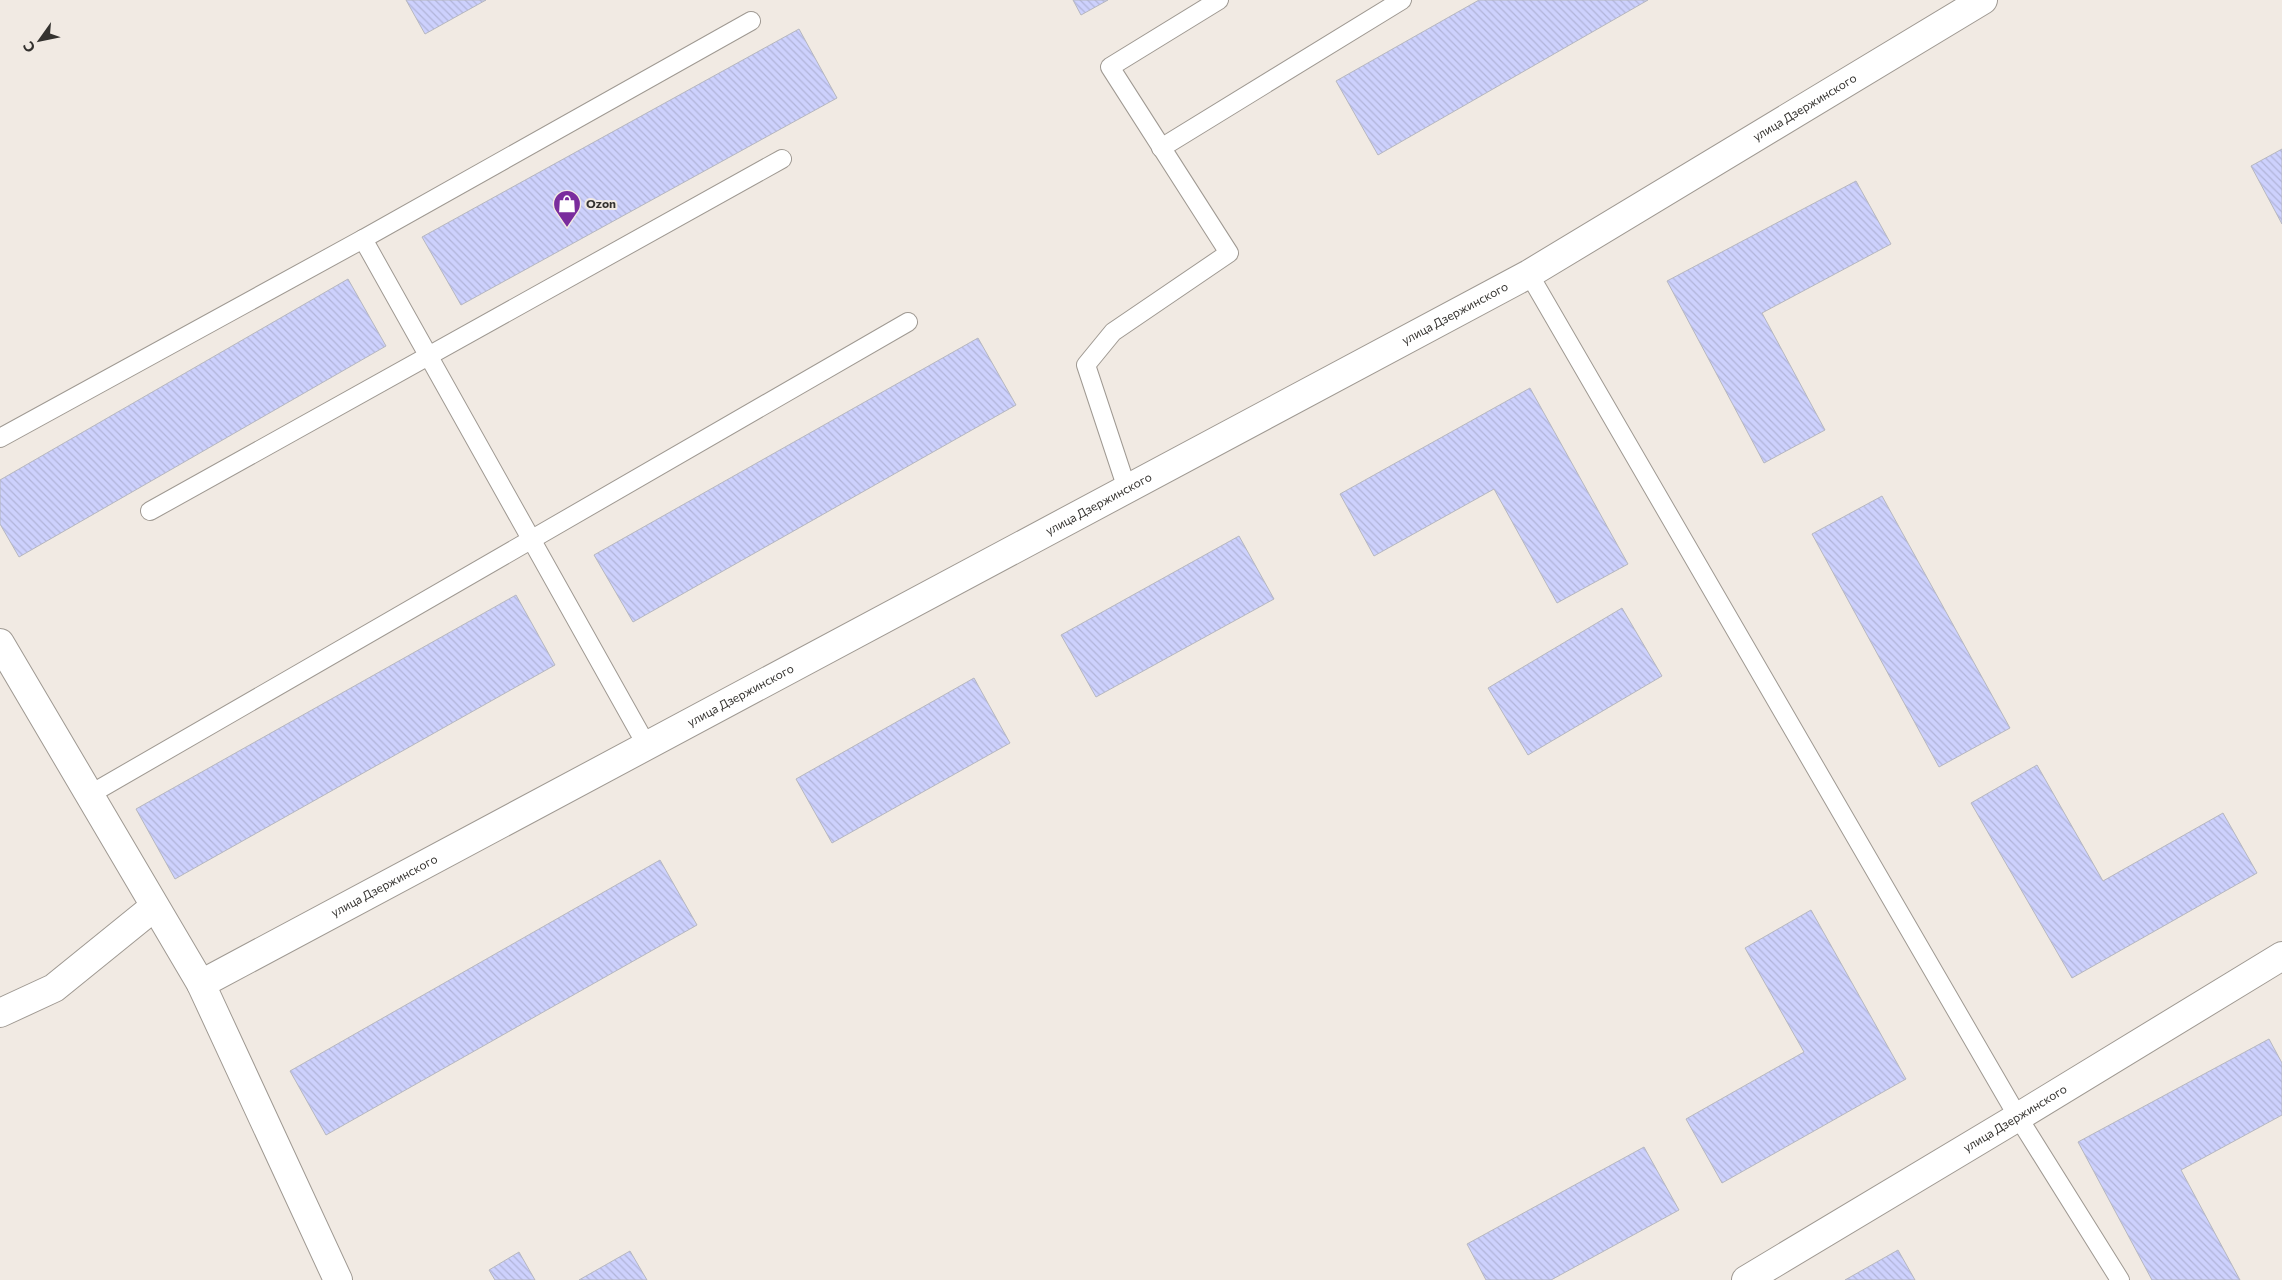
<svg xmlns="http://www.w3.org/2000/svg" width="2282" height="1280" font-family="Commissioner,sans-serif">
  <style>
    .building { fill: url(#building-back-hatch); stroke: #b6b7bf }
    .lines { fill: none; stroke-linecap: round; stroke-linejoin: round }
    .lane-casing { stroke: #9f9992; stroke-width: 20 }
    .street-casing { stroke: #9f9992; stroke-width: 30 }
    .lane { stroke: #fff; stroke-width: 18 }
    .street { stroke: #fff; stroke-width: 28 }
    .labels { text-anchor: middle; stroke-width: 4; stroke-linejoin: round; paint-order: stroke }
    .street-label { font-size: 12px; fill: #34322f; stroke: #f1eae3 }
    .poi-label { font-size: 12px; font-weight: bold; fill: #34322f; stroke: #f1eae3; text-anchor: start }
  </style>
  <defs>
    <pattern id="building-back-hatch" width="6" height="6" patternUnits="userSpaceOnUse" patternTransform="scale(1.25)"><rect width="6" height="6" fill="#cdd1fd"/><path d="M-1 5l2 2M0 0l6 6M5-1l2 2" fill="none" stroke="#b1b4d9"/></pattern>
  </defs>
  <rect width="100%" height="100%" fill="#f1eae3"/>
  <g class="building">
    <polygon points="406,0 486,0 425,34"/>
    <polygon points="1073,0 1108,0 1081,15"/>
    <polygon points="1479,0 1648,0 1378,155 1336,81"/>
    <polygon points="799,29 837,98 461,305 422,237"/>
    <polygon points="2282,149 2282,224 2251,166"/>
    <polygon points="1856,181 1891,244 1762,313 1825,430 1764,463 1667,281"/>
    <polygon points="348,279 386,346 19,557 0,524 0,480"/>
    <polygon points="978,338 1016,405 633,622 594,555"/>
    <polygon points="1530,388 1628,564 1557,603 1494,489 1374,556 1340,494"/>
    <polygon points="1882,496 2010,728 1939,767 1812,534"/>
    <polygon points="1239,536 1274,599 1096,697 1061,635"/>
    <polygon points="516,595 555,665 175,879 136,809"/>
    <polygon points="1622,608 1662,676 1528,755 1488,688"/>
    <polygon points="974,678 1010,743 832,843 796,779"/>
    <polygon points="2037,765 2103,881 2223,813 2257,873 2072,978 1971,803"/>
    <polygon points="660,860 697,925 326,1135 290,1071"/>
    <polygon points="1811,910 1906,1079 1722,1183 1686,1119 1804,1052 1745,948"/>
    <polygon points="2269,1039 2282,1063 2282,1115 2181,1170 2240,1280 2152,1280 2078,1142"/>
    <polygon points="1644,1147 1679,1210 1551,1280 1486,1280 1467,1244"/>
    <polygon points="1898,1250 1915,1280 1845,1280"/>
    <polygon points="630,1251 647,1280 579,1280"/>
    <polygon points="519,1252 535,1280 495,1280 489,1270"/>
  </g>
  <g class="lines">
    <defs>
      <g id="lane">
        <polyline points="1161,148 1402,0"/>
        <polyline points="363,239 751,21"/>
        <polyline points="1529,274 2018,1117 2120,1280"/>
        <polyline points="0,438 363,239 647,746"/>
        <polyline points="1127,489 1086,365 1113,332 1229,253 1110,67 1219,0"/>
        <polyline points="150,511 782,159"/>
        <polyline points="89,795 908,322"/>
      </g>
      <g id="street">
        <polyline points="0,643 201,984 338,1280"/>
        <path id="s1" d="M201,984L1529,274L1983,0"/>
        <polyline points="0,1013 54,988 154,907"/>
        <path id="s2" d="M1746,1280L2018,1117L2282,956"/>
      </g>
    </defs>
    <use href="#lane" class="lane-casing"/>
    <use href="#street" class="street-casing"/>
    <use href="#lane" class="lane"/>
    <use href="#street" class="street"/>
  </g>
  <defs>
    <symbol id="shop-pin" viewBox="-11 -11 22 30"><path d="M0 17L-7.5 6A9.5 9.5 0 1 1 7.5 6Z" fill="#7a2c9d" stroke="#f1eae3"/><path d="M-5-2.5h2.3a2.7 3.5 0 0 1 5.4 0H5L5.5 6h-11ZM-1.5-2.5h3a1.5 2.3 0 0 0-3 0Z" fill="#fff"/></symbol>
  </defs>
  <g fill-rule="evenodd">
    <use href="#shop-pin" x="551" y="188" width="32" height="43"/>
  </g>
  <g class="labels">
    <g class="street-label">
      <text dy="4" stroke="none"><textPath href="#s1" startOffset="1828">улица Дзержинского</textPath></text>
      <text dy="4" stroke="none"><textPath href="#s1" startOffset="1422">улица Дзержинского</textPath></text>
      <text dy="4" stroke="none"><textPath href="#s1" startOffset="1018">улица Дзержинского</textPath></text>
      <text dy="4" stroke="none"><textPath href="#s1" startOffset="612">улица Дзержинского</textPath></text>
      <text dy="4" stroke="none"><textPath href="#s1" startOffset="208">улица Дзержинского</textPath></text>
      <text dy="4" stroke="none"><textPath href="#s2" startOffset="314">улица Дзержинского</textPath></text>
    </g>
    <g class="poi-label">
      <text x="586" y="208">Ozon</text>
    </g>
  </g>
  <g transform="translate(40 40) rotate(237)" stroke="#f1eae3" stroke-width="4" paint-order="stroke">
  <path d="M0-4L9 19L0 12L-9 19Z" fill="#34322f"/>
  <text y="-8" font-size="14" font-weight="bold" text-anchor="middle" fill="#34322f">С</text>
  </g>
</svg>
